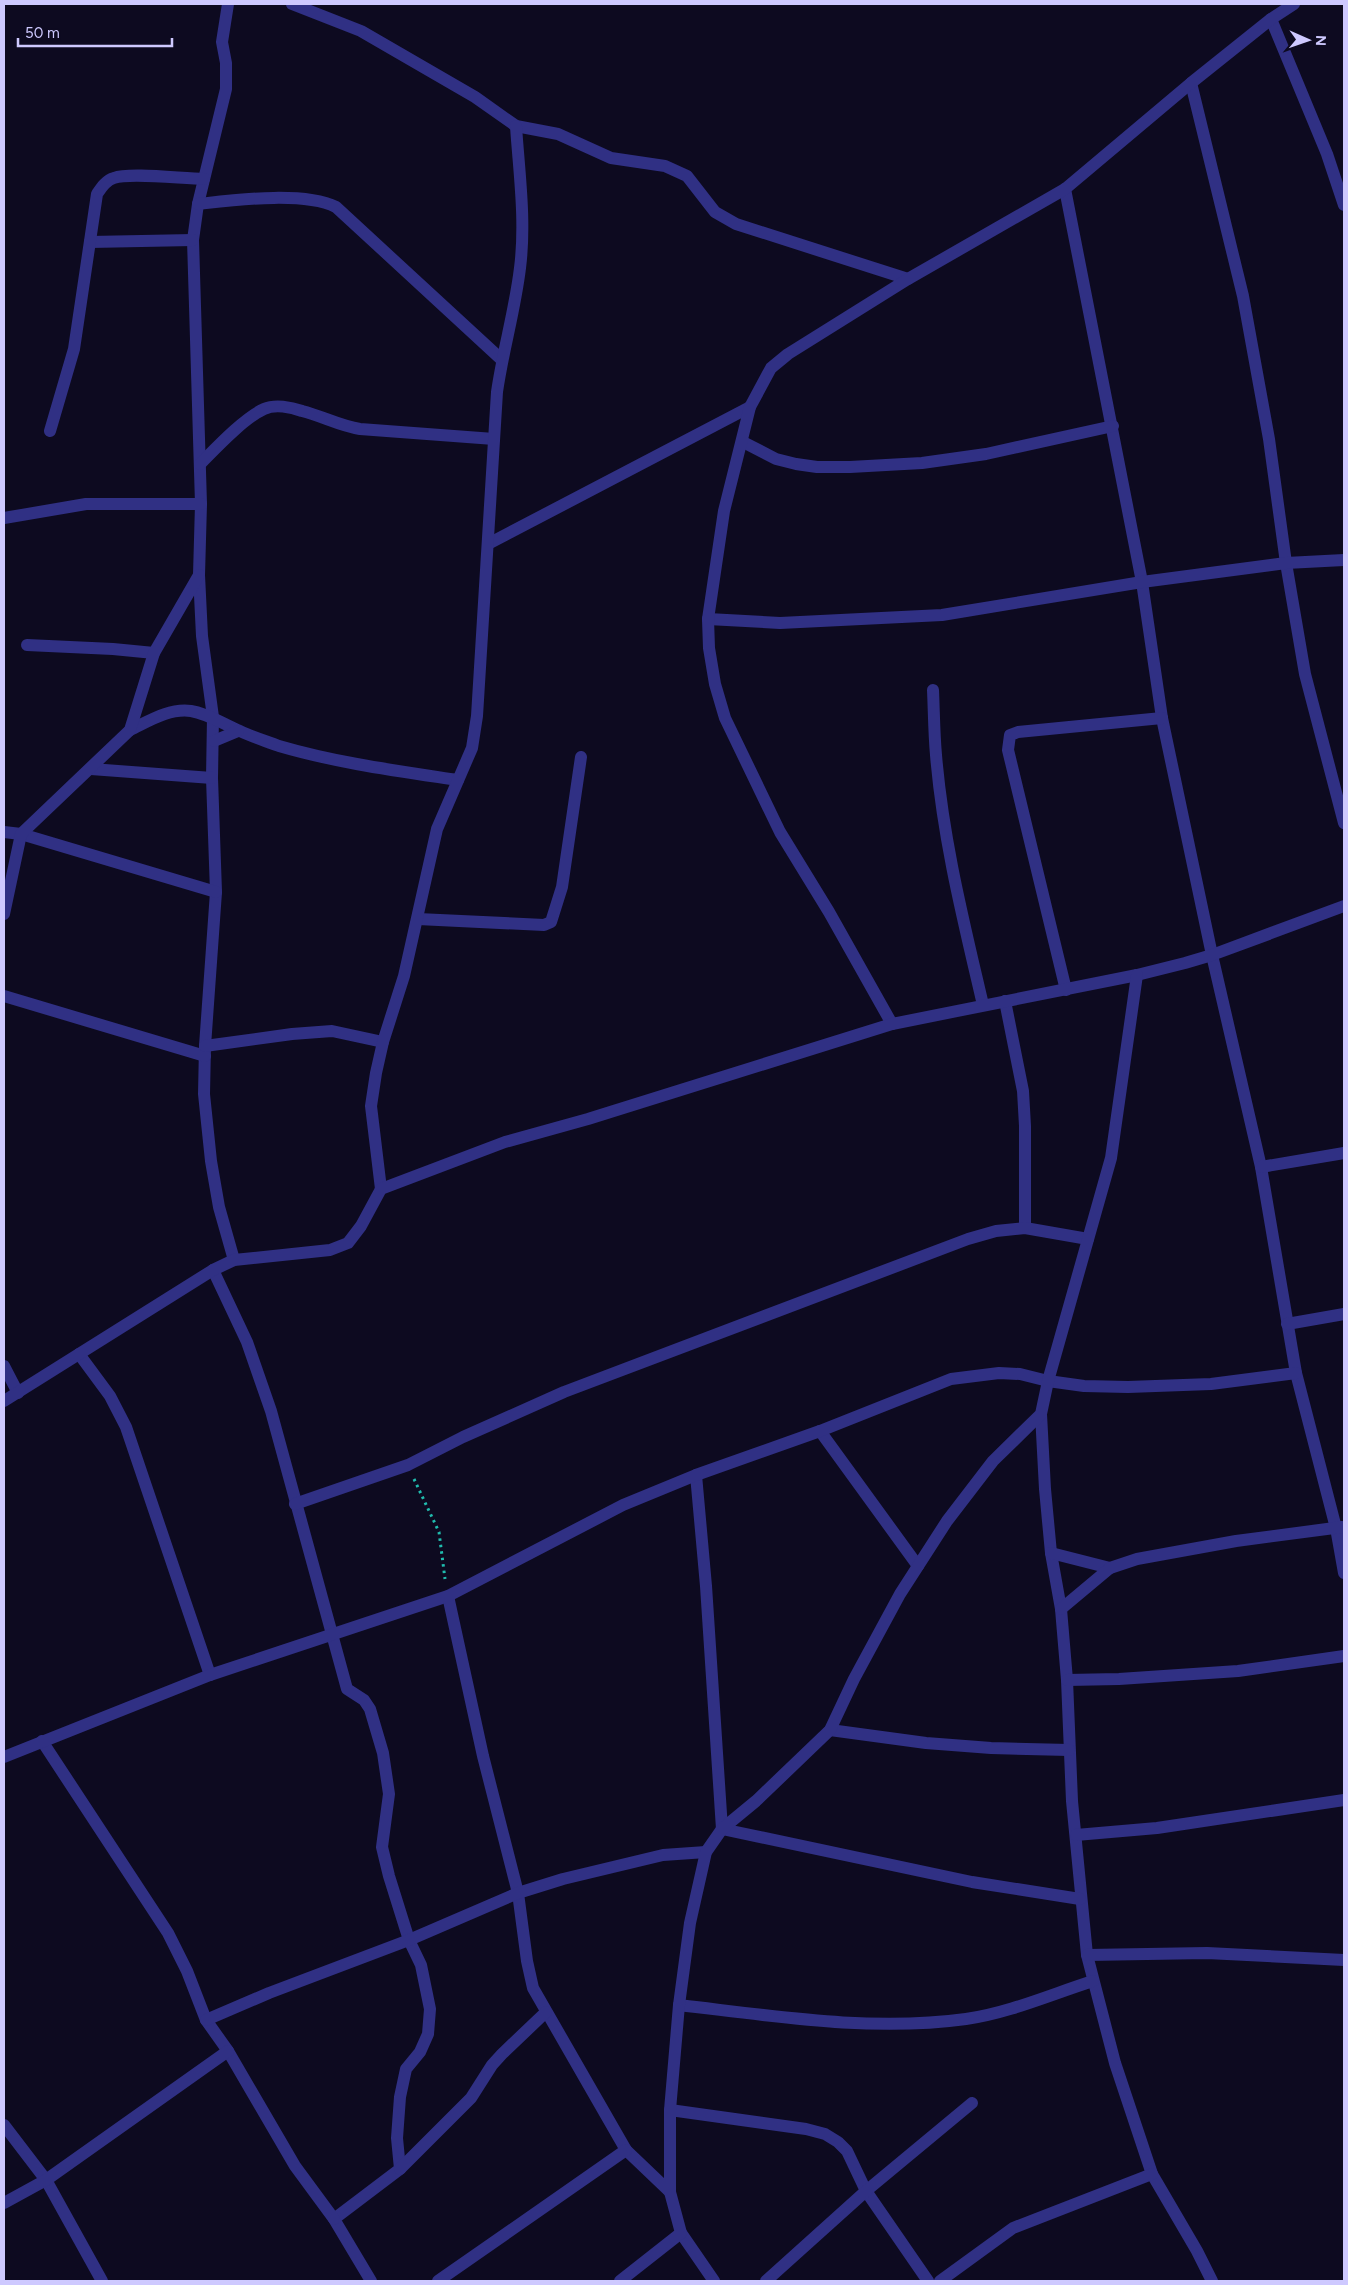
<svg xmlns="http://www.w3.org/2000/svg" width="1348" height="2285" font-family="Figtree,sans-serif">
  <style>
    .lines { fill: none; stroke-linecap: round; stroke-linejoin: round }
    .path { stroke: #20bcae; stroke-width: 3; stroke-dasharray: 2.5 4; stroke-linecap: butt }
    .minor { stroke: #303084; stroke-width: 12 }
  </style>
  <rect width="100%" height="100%" fill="#0d0a20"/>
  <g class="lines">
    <polyline class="path" points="414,1479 439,1532 445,1579"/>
    <g class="minor">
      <polyline points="228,4 222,42 226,63 226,89 198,204 193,240 201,504 199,575 202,636 213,717 212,778 216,892 205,1046 204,1094 211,1161 219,1207 234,1260"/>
      <polyline points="292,4 361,31 475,97 516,126 558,134 611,158 665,166 687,176 715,212 736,224 908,279"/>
      <polyline points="1271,19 1327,154 1344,205"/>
      <polyline points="1191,83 1243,296 1269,439 1286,563 1305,674 1344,823"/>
      <polyline points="1065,189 1142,582 1162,718 1212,955 1261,1167 1296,1373 1336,1528 1344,1573"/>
      <path d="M198,204C235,200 303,191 336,207L502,360"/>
      <polyline points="90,242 193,240"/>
      <path d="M50,431L74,349L97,194C101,188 106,180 114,178C130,172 184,179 204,179"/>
      <polyline points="743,442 776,459 796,464 817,467 850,467 922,463 986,454 1113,426"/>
      <path d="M200,464C216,448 244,418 264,409C275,404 291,407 302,411C322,416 340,426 360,429L494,439"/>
      <polyline points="4,518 86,504 201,504"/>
      <polyline points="488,544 750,407"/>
      <polyline points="708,619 780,623 942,615 1142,582 1286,563 1344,560"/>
      <polyline points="27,645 113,649 154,653"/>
      <path d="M933,690C934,712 934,733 936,755C943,840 964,923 983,1005"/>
      <path d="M130,730C149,721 169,708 191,711C209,714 223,724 240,731C252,737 266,741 279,746C337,763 398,771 458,780"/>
      <polyline points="214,741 238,731"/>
      <polyline points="91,769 212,778"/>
      <polyline points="4,832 21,834 216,892"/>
      <polyline points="4,914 21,834 130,730 154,653 199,575"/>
      <polyline points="418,919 544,925 551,922 562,887 581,757"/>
      <polyline points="1066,990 1008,750 1010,735 1018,732 1162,718"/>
      <polyline points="4,996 205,1056"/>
      <polyline points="1005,1001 1023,1091 1025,1126 1025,1228"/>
      <polyline points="892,1024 829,912 780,832 725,718 715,684 709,648 708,619 724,511 750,407 771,368 788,354 908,279 1065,189 1191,83 1271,19 1294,4"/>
      <polyline points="205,1046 292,1034 332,1031 383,1042"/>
      <polyline points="1261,1167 1344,1153"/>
      <path d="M381,1189L371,1106L376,1073L383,1042L404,976L437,829L472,748L477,716L497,392C503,350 515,310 520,268C526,221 519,172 516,126"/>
      <polyline points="213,1270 247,1342 271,1411 347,1689 364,1700 370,1709 383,1753 389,1794 382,1847 389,1876 409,1940 421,1965 430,2009 428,2034 420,2052 406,2069 400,2097 397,2138 400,2169 334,2219 371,2281"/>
      <polyline points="1287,1324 1344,1314"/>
      <polyline points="79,1354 110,1396 126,1427 210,1675"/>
      <polyline points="4,1366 18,1393"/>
      <polyline points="4,1401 213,1270 234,1260 330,1250 348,1243 361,1226 381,1189 505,1142 588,1119 892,1024 1137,975 1185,963 1212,955 1344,906"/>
      <polyline points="1041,1414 1045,1489 1051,1553 1061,1609 1067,1680 1072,1801 1087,1955 1115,2063 1152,2174 1197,2251 1212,2281"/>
      <polyline points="820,1431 918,1566"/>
      <polyline points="696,1475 706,1586 722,1829 972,1882 1080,1899"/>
      <polyline points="295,1504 408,1465 463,1437 564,1392 968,1239 996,1231 1025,1228 1088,1239"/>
      <polyline points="1051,1553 1110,1568"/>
      <polyline points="448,1596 483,1756 518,1893 527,1961 533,1988 626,2150 670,2192"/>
      <polyline points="1061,1609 1110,1568 1137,1559 1236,1541 1342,1527"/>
      <polyline points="1067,1680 1119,1679 1238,1671 1344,1656"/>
      <polyline points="830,1730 926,1743 991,1748 1069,1750"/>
      <polyline points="42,1741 168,1933 187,1971 206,2020 228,2051 295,2166 334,2219"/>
      <polyline points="4,1757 210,1675 448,1596 623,1505 696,1475 820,1431 951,1379 999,1373 1020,1374 1048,1381 1084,1386 1128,1387 1211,1384 1296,1373"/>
      <polyline points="1076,1835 1157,1828 1344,1800"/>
      <polyline points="1087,1955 1207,1953 1344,1960"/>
      <path d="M679,2005C774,2016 871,2032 966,2019C1009,2013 1052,1994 1093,1981"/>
      <polyline points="206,2020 269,1993 409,1940 518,1893 563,1879 663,1855 706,1852"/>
      <polyline points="670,2110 806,2129 825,2134 838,2142 847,2151 866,2191 928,2281"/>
      <polyline points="4,2125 46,2180 102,2281"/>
      <polyline points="400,2169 471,2098 492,2065 502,2054 546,2012"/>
      <polyline points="4,2203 46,2180 228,2051"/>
      <polyline points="681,2233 714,2281"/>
      <polyline points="438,2281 626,2150"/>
      <polyline points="620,2281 681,2233 670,2192 670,2110 679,2005 690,1923 706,1852 722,1829 756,1801 830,1730 854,1679 900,1594 947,1521 993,1461 1041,1414 1048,1381 1111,1158 1137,975"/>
      <polyline points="766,2281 866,2191 972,2103"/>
      <polyline points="940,2281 1013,2228 1152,2174"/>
    </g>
  </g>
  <rect width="1348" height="2285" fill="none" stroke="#cec9ff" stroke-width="10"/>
  <g transform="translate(1308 40) rotate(92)" stroke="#0d0a20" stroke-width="4" paint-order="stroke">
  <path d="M0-4L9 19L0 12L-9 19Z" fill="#cec9ff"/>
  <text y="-8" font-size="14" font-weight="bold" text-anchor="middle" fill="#cec9ff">N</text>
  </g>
  <path d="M18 38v8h154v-8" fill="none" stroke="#cec9ff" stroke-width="2.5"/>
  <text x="25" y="38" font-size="15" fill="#cec9ff" stroke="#0d0a20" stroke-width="4" paint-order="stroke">50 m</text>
</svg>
